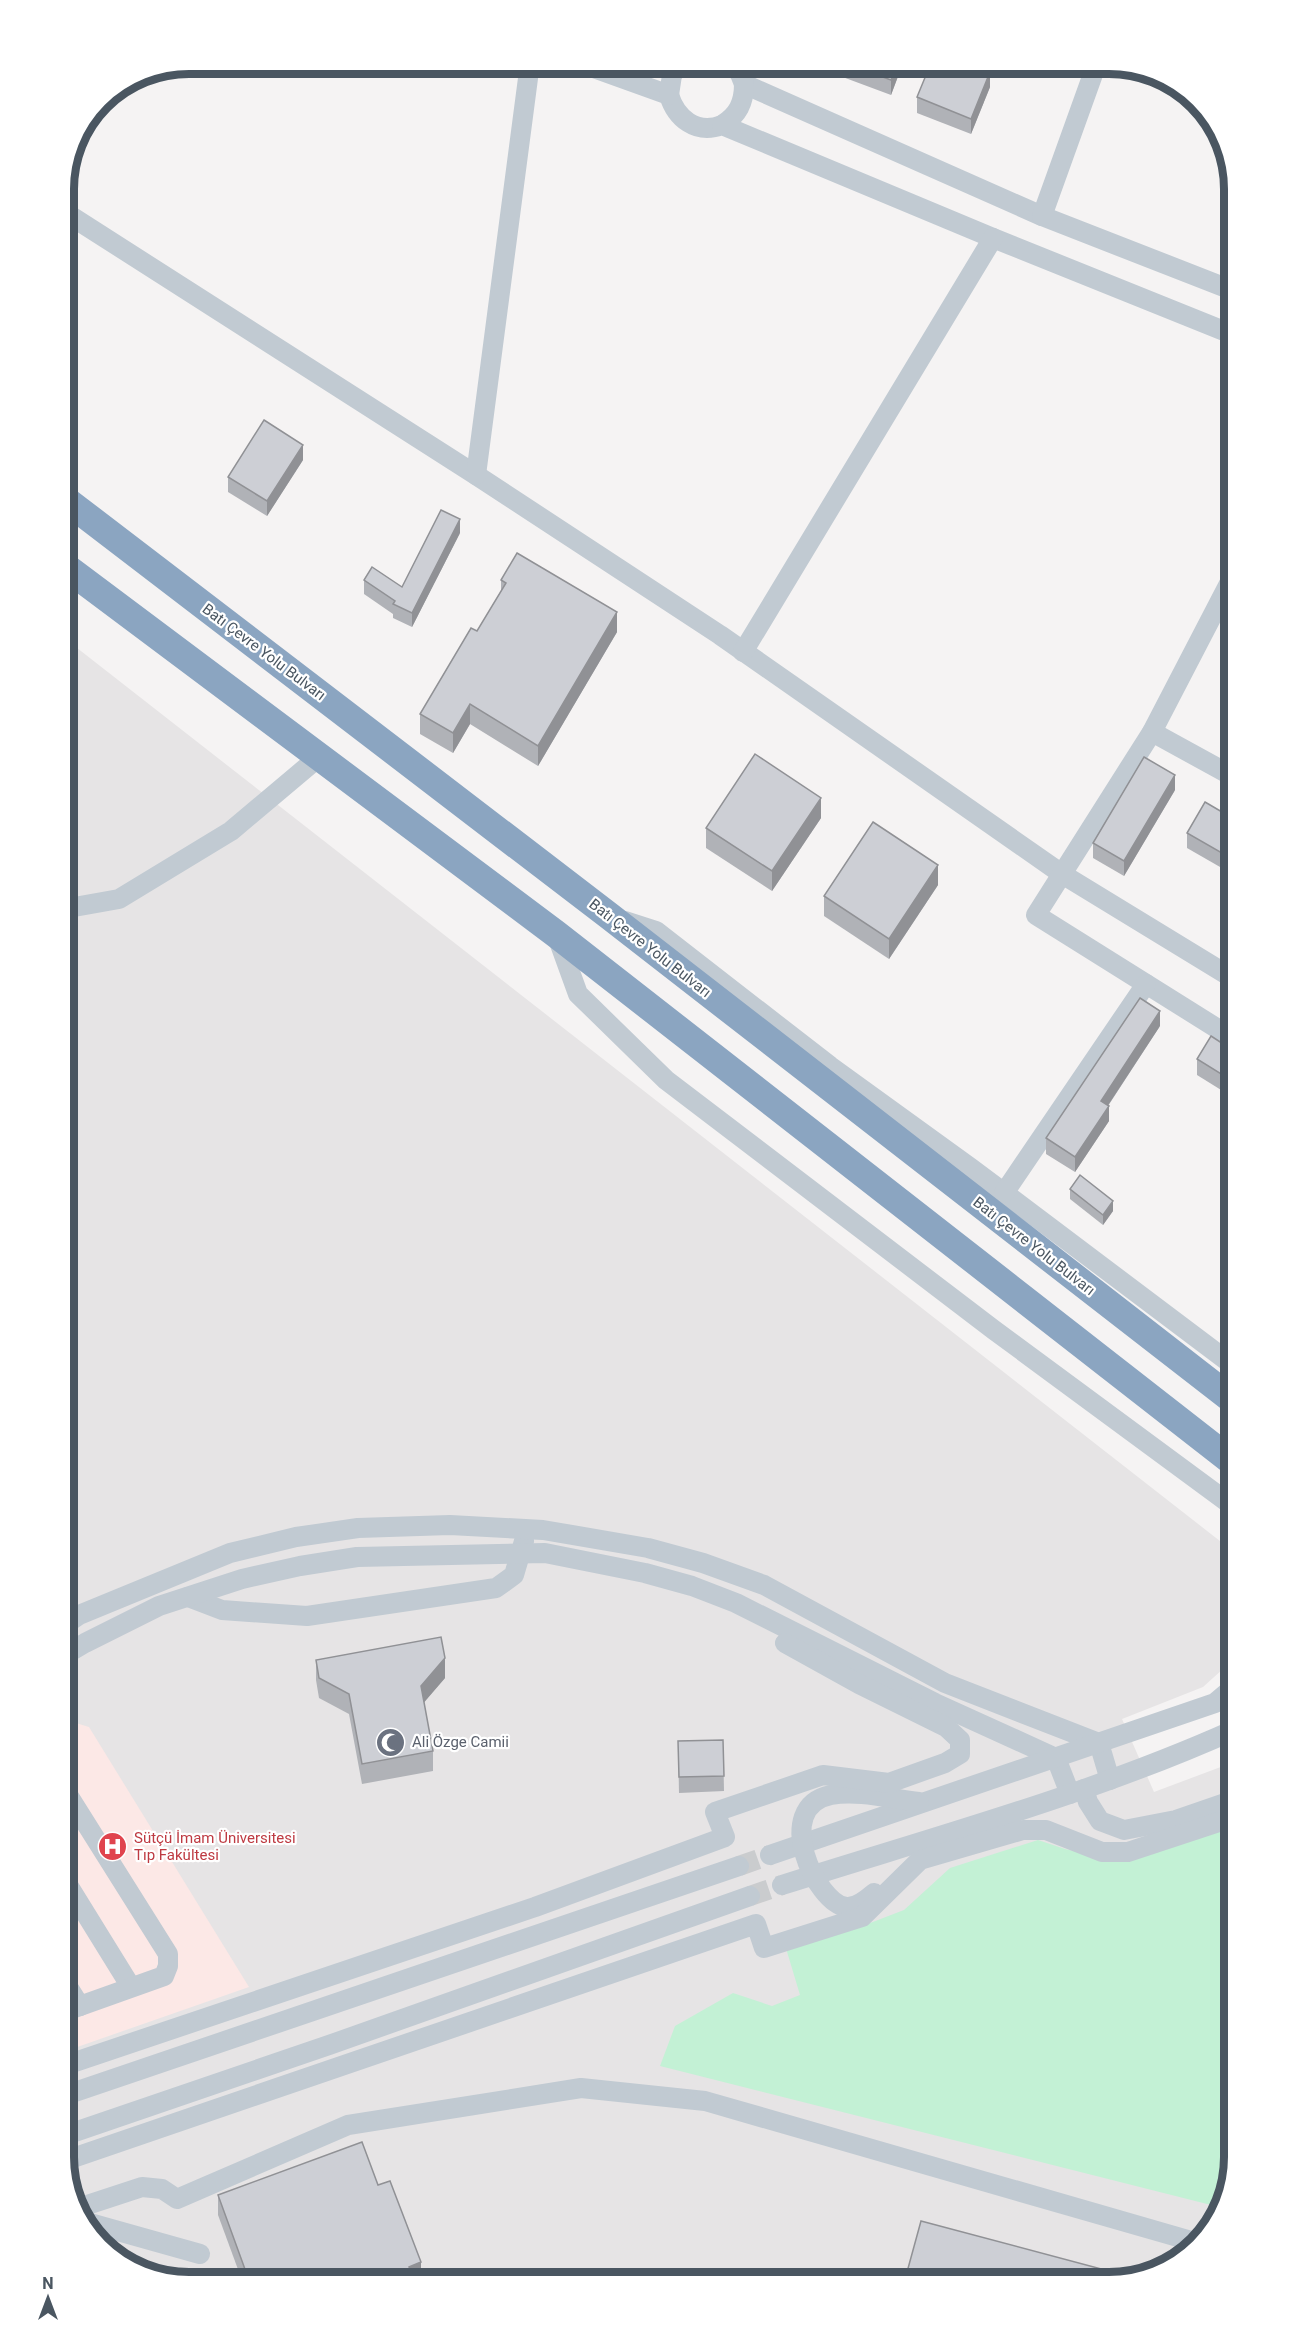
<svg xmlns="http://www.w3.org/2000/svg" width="1297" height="2346" font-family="Roboto,sans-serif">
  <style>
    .education { fill: #e6e4e5 }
    .medical { fill: #fce8e6 }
    .green { fill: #c3f1d5 }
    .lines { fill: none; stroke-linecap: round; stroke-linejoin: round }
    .minor-tunnel { stroke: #caccce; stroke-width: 20; stroke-dasharray: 20 10; stroke-linecap: butt }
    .minor { stroke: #c1cad2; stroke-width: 20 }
    .highway { stroke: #8ba5c1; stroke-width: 28 }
    .wall { fill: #b0b2b7 }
    .shaded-wall { fill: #909195 }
    .building { fill: #cdcfd5; stroke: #909195; stroke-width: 1.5 }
    .labels { text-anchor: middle; stroke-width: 4.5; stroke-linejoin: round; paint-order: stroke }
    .street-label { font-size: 15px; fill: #4a5661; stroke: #fff }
    .worship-label { font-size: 15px; fill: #5b616d; stroke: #fff; text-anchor: start }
    .health-label { font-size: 15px; fill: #be3a42; stroke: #fff; text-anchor: start }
    .rim { fill: none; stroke: #4a5661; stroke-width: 8 }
  </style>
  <rect width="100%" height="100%" fill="#f5f3f3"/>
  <polygon class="education" points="63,637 1234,1552 1234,1659 1203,1687 1122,1719 1154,1792 1234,1762 1234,2158 1213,2227 1157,2273 1108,2283 181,2283 118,2262 73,2206 63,2157"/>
  <polygon class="medical" points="63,1719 89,1727 249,1987 63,2052"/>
  <polygon class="green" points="1234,1826 1234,2158 1219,2207 660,2066 675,2026 733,1993 772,2006 800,1995 785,1945 852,1930 904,1910 950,1868 1038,1840 1065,1849 1118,1861"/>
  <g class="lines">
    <g class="minor-tunnel">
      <polyline points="739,1866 770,1855"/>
      <polyline points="750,1896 782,1885"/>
    </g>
    <g class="minor">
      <path d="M580,63L669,95C676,118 696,135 722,125L993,238L1234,335"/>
      <polyline points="732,63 740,74 744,84 1042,216 1234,291"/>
      <polyline points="669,95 672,75 681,63"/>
      <path d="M722,125C738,115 744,103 744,84"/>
      <polyline points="63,211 476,475 720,635 1062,874 1234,979"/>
      <polyline points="1042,216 1097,63"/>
      <polyline points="476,475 530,63"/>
      <polyline points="743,652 993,238"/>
      <polyline points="1152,732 1234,777"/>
      <polyline points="63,909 119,899 231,831 320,756"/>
      <polyline points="625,921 656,931 830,1066 971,1168 1234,1366"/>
      <polyline points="557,936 578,994 666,1080 994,1330 1234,1507"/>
      <polyline points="1234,1039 1036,915 1152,732 1234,574"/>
      <polyline points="1004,1193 1146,984"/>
      <polyline points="188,1597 222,1610 307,1616 496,1588 514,1575 524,1541"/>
      <polyline points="63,1626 79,1615 230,1553 296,1537 358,1528 450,1525 543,1530 648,1548 703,1563 764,1585 945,1683 1099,1743 1110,1780"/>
      <polyline points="63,1656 85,1643 159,1606 242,1579 300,1566 357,1557 545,1553 645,1573 692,1586 736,1603 935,1703 1056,1758 1070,1794"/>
      <polyline points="1084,1789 1088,1802 1100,1821 1124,1830 1176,1820 1234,1800"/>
      <polyline points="770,1855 1215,1703 1234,1687"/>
      <polyline points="63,1877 131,1987"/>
      <path d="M782,1885C933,1837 1089,1795 1234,1730"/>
      <path d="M874,1893C867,1899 856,1908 846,1907C816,1903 771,1807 831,1795C859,1790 891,1799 919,1802"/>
      <polyline points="63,1979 80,2006"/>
      <polyline points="63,2012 164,1976 168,1966 168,1954 63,1787"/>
      <polyline points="63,2066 535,1907 725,1837 715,1812 823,1775 889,1783 945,1763 960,1754 960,1740 946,1727 859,1684 785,1643"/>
      <polyline points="63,2096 739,1866"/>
      <polyline points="63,2136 329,2045 750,1896"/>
      <polyline points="64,2161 756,1924 764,1948 862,1917 920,1860 1023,1830 1046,1830 1102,1852 1128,1852 1234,1817"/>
      <polyline points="75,2209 142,2187 162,2189 177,2199 348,2125 581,2088 705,2101 1195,2242"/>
      <polyline points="86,2222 200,2254"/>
    </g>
    <g class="highway">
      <polyline points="63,498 608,915 1234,1401"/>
      <polyline points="63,565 556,934 1234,1463"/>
    </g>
  </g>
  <g class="wall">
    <polygon points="805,63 903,63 891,95"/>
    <polygon points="990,87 971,134 917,113 917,97"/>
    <polygon points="303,460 267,516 228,492 228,477"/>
    <polygon points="460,533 412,627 393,618 393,614 364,594 364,580 402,587"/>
    <polygon points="501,580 617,632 538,766 470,724 453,753 420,734 420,714 477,631 501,591"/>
    <polygon points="1175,790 1124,876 1093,858 1093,843"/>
    <polygon points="821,818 772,891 706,848 706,828"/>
    <polygon points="1234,819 1234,875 1187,848 1187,833"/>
    <polygon points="938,885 889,959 824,916 824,896"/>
    <polygon points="1160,1026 1108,1106 1109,1121 1075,1172 1046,1154 1046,1138"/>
    <polygon points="1234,1051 1234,1098 1197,1075 1197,1059"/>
    <polygon points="1070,1189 1113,1211 1103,1225 1070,1199"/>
    <polygon points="316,1660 445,1678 424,1702 433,1751 433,1771 362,1784 349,1714 319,1698 316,1680"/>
    <polygon points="723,1740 724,1791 679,1793 678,1741"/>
    <polygon points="378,2185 421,2282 243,2283 218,2215 218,2195"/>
  </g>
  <g class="shaded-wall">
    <polygon points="897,63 903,63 891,95 891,80"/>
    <polygon points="990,72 990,87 971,134 971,119"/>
    <polygon points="303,445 303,460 267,516 267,501"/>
    <polygon points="460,519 460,533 412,627 412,613"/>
    <polygon points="617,612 617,632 538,766 538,746"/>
    <polygon points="470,704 470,724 453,753 453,733"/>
    <polygon points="1175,775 1175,790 1124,876 1124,861"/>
    <polygon points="821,798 821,818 772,891 772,871"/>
    <polygon points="938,865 938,885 889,959 889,939"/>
    <polygon points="1160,1011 1160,1026 1101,1116 1101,1101"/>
    <polygon points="1109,1106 1109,1121 1075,1172 1075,1157"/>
    <polygon points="1113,1201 1113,1211 1103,1225 1103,1215"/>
    <polygon points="445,1658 445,1678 421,1706 421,1686"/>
    <polygon points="421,2262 421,2282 409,2283 409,2267"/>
  </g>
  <g class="building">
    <polygon points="845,63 897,63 891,80"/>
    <polygon points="931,63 970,63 990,72 971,119 917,97"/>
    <polygon points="264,420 303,445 267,501 228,477"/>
    <polygon points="441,510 460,519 412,613 393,604 395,601 364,580 372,567 402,587"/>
    <polygon points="517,553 617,612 538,746 470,704 453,733 420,714 471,628 477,631 506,583 501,580"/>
    <polygon points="755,754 821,798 772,871 706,828"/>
    <polygon points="1144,757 1175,775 1124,861 1093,843"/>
    <polygon points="1205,802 1234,819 1234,860 1187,833"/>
    <polygon points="873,822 938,865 889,939 824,896"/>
    <polygon points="1140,998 1160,1011 1101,1101 1109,1106 1075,1157 1046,1138"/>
    <polygon points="1211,1036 1234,1051 1234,1082 1197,1059"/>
    <polygon points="1080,1175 1113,1201 1103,1215 1070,1189"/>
    <polygon points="441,1637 445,1658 421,1686 433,1751 362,1764 349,1694 319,1678 316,1660"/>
    <polygon points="723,1740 724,1776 679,1777 678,1741"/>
    <polygon points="362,2142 378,2185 390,2181 421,2262 409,2267 414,2283 250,2283 218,2195"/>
    <polygon points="921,2221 1135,2278 1108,2283 904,2283"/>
  </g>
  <defs>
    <symbol id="mosque-disc" viewBox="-11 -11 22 22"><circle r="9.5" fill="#6b7280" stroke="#fff"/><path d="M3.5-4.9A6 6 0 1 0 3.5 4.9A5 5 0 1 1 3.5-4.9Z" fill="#fff"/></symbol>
    <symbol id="hospital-disc" viewBox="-11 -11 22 22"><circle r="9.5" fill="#e0444e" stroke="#fff"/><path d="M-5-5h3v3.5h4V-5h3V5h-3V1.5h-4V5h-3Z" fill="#fff"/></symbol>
  </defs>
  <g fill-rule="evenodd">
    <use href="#mosque-disc" x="374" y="1726" width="33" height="33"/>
    <use href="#hospital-disc" x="96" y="1830" width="33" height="33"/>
  </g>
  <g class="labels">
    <g class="street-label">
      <text transform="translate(264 652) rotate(37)" y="5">Batı Çevre Yolu Bulvarı</text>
      <text transform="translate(650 948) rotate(38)" y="5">Batı Çevre Yolu Bulvarı</text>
      <text transform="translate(1034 1246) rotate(38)" y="5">Batı Çevre Yolu Bulvarı</text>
    </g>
    <g class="worship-label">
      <text x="412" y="1747">Ali Özge Camii</text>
    </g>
    <g class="health-label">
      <text x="134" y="1843">Sütçü İmam Üniversitesi<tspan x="134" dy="17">Tıp Fakültesi</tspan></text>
    </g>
  </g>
  <path d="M0 0H1297V2346H0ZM189 74H1109A115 115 0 0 1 1224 189V2157A115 115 0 0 1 1109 2272H189A115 115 0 0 1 74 2157V189A115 115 0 0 1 189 74Z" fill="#fff" fill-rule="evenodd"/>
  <path class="rim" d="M189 74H1109A115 115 0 0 1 1224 189V2157A115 115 0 0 1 1109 2272H189A115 115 0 0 1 74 2157V189A115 115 0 0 1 189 74Z"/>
  <g transform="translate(48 2298)" stroke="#ffffff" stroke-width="4.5" paint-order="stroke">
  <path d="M0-4.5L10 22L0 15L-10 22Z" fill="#4a5661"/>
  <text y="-9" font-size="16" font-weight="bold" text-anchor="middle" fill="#4a5661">N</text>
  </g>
</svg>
